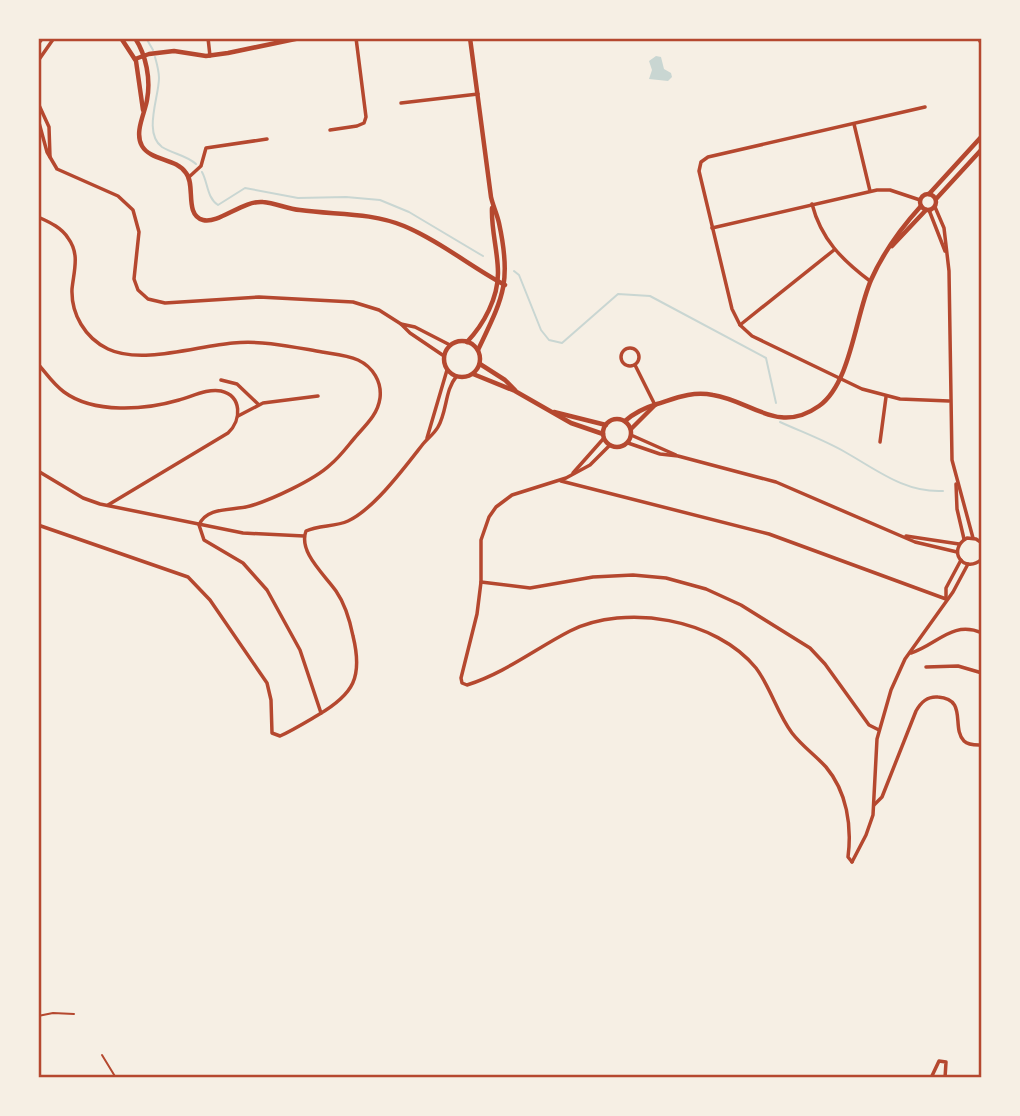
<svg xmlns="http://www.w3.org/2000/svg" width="1020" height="1116" font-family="'PT Sans Narrow',sans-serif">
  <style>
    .water { fill: #c9d6d2 }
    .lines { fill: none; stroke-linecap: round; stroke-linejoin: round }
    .stream { stroke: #c9d6d2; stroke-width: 2 }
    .path { stroke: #b5482f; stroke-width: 2 }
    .minor { stroke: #b5482f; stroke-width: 3.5 }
    .tertiary { stroke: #b5482f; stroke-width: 4.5 }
    .secondary { stroke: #b5482f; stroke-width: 4.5 }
    .neatline { fill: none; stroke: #b5482f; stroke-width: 2.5 }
  </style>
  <rect width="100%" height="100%" fill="#f6efe4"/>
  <polygon class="water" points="656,56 661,57 664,69 671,73 672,77 668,81 649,79 652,70 649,61"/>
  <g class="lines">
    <g class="stream">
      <polyline points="146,38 153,50"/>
      <path d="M155,57C157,64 159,71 159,78C159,97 143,133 162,147C173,154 186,155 196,164"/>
      <path d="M202,172C208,183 207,198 218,205L245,188L298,198L346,197L380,200L409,212L483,256"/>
      <polyline points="514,271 519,275 541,330 549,340 562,343 618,294 650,296 766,358 776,403"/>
      <path d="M780,422C802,432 824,440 845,452C877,470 905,493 943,491"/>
    </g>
    <g class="path">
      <polyline points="38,1016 53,1013 74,1014"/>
      <polyline points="102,1055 116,1078"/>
    </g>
    <g class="minor">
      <polyline points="208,38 210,56"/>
      <polyline points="38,44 43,38"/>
      <polyline points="38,61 54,38"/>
      <polyline points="38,103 49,127 50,157"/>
      <polyline points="401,103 478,94"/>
      <polyline points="925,107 708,157 701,162 699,171 732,309 740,325 752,336 862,389 900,399 949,401"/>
      <polyline points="38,119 47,152 57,169 118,196 133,210 139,232 134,279 138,290 148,299 165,303 259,297 353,302 379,310 401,324 415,327 450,345"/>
      <polyline points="854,124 870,191"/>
      <polyline points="330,130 357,126 364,123 366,117 356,38"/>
      <polyline points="189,177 201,166 206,148 267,139"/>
      <path d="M812,204C821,239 842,260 870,281"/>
      <polyline points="935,207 944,228 949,271 952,460 973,538"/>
      <polyline points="929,210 945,251"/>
      <path d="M38,217C49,222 61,227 68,238C80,254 74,270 72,289C71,314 85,338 108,349C141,365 197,346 233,343C263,340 293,347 322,352C334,354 347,355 358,360C373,367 382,382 380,398C378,413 368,423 358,434C349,444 341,456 330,465C314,480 271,500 250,506C233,511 207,506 199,525L204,540L243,563L267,590L300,650L321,713"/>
      <polyline points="712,228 877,190 890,190 920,200"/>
      <polyline points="401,324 410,333 444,356"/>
      <polyline points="740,325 834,250"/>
      <circle cx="630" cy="357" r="9"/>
      <path d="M38,364C46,373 53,384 64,392C94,414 145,410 179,400C191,397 208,388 221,391C242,396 242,420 228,433L108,505"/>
      <polyline points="635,365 655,405"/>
      <polyline points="221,380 237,384 258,404"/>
      <polyline points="238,416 263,403 318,396"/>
      <polyline points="631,435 676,455"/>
      <polyline points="427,438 447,370"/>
      <polyline points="880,442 886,397"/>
      <polyline points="628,443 660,454 678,456 776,482 915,542 957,552"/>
      <path d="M610,445L590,465L566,478L512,495L496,507L489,517L481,540V582L477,614L461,678L462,683L467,685C505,673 535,649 570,631C626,603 716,619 756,668C771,688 777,713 792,733C802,746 815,755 826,767C847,792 852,826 848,857L852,862"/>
      <polyline points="38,471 83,498 100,504 243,533 304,536"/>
      <polyline points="573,473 604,438"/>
      <polyline points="561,481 769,534 946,599"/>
      <polyline points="956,484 957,509 964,539"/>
      <path d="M38,525L188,577L210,600L267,683L271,700L272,733L280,736C293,730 306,722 318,715C354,694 363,677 353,636C350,621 345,604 336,591C325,575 298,552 306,531C319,525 335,527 348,521C374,509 405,467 423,444C428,438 434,434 438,427C447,412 445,390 456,377"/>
      <polyline points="906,536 959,544"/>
      <path d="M982,543L976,539L967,538C946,550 964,575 982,559"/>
      <polyline points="481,582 530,588 593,577 633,575 666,578 706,589 741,605 810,648 825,664 869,725 879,730"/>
      <polyline points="946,599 946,588 961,560"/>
      <path d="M911,653C937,645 952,620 982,633"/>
      <polyline points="926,667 958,666 982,673"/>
      <path d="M874,805L882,797L916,711C921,702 927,696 938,697C968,699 951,728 964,741C968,745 974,745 979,745"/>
      <polyline points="852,862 866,835 873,815 877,739 891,690 905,659 953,592 968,564"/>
      <polyline points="931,1078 939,1061 946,1062 945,1078"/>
    </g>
    <g class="tertiary">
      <polyline points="121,38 136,61 143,110"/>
      <path d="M135,38C146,55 151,79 147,100C145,113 134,132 142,146C151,161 176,158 186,173C196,185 184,215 203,220C219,224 243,200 263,202C276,203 287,209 300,210C335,215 370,212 404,226C440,241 471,267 505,285"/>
      <path d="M470,38L491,197C493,206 497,214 499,223C512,283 503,297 478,350"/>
      <polyline points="135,59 149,54 174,51 206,56 228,53 300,38"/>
      <circle cx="928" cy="202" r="8"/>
      <polyline points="929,194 982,136"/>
      <polyline points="936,199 982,149"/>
      <polyline points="892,246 926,210"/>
      <circle cx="462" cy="359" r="18"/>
      <path d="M467,342C484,324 498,298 498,273C498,251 491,230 492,208"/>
      <polyline points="480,364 505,380 515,390"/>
      <polyline points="473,374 515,391 571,423 603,434"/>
      <polyline points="554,412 606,425"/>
      <circle cx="617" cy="433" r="14"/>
      <path d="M625,421C635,412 644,408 657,404C676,398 692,391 713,395C752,401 778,435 819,406C851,383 855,317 871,280C883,253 901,228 921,206"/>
      <polyline points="631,429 655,405"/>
    </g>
    <polyline class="secondary" points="979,38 982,44"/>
  </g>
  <rect width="1020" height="1116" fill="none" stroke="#f6efe4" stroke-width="80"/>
  <rect x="40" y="40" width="940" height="1036" class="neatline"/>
</svg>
